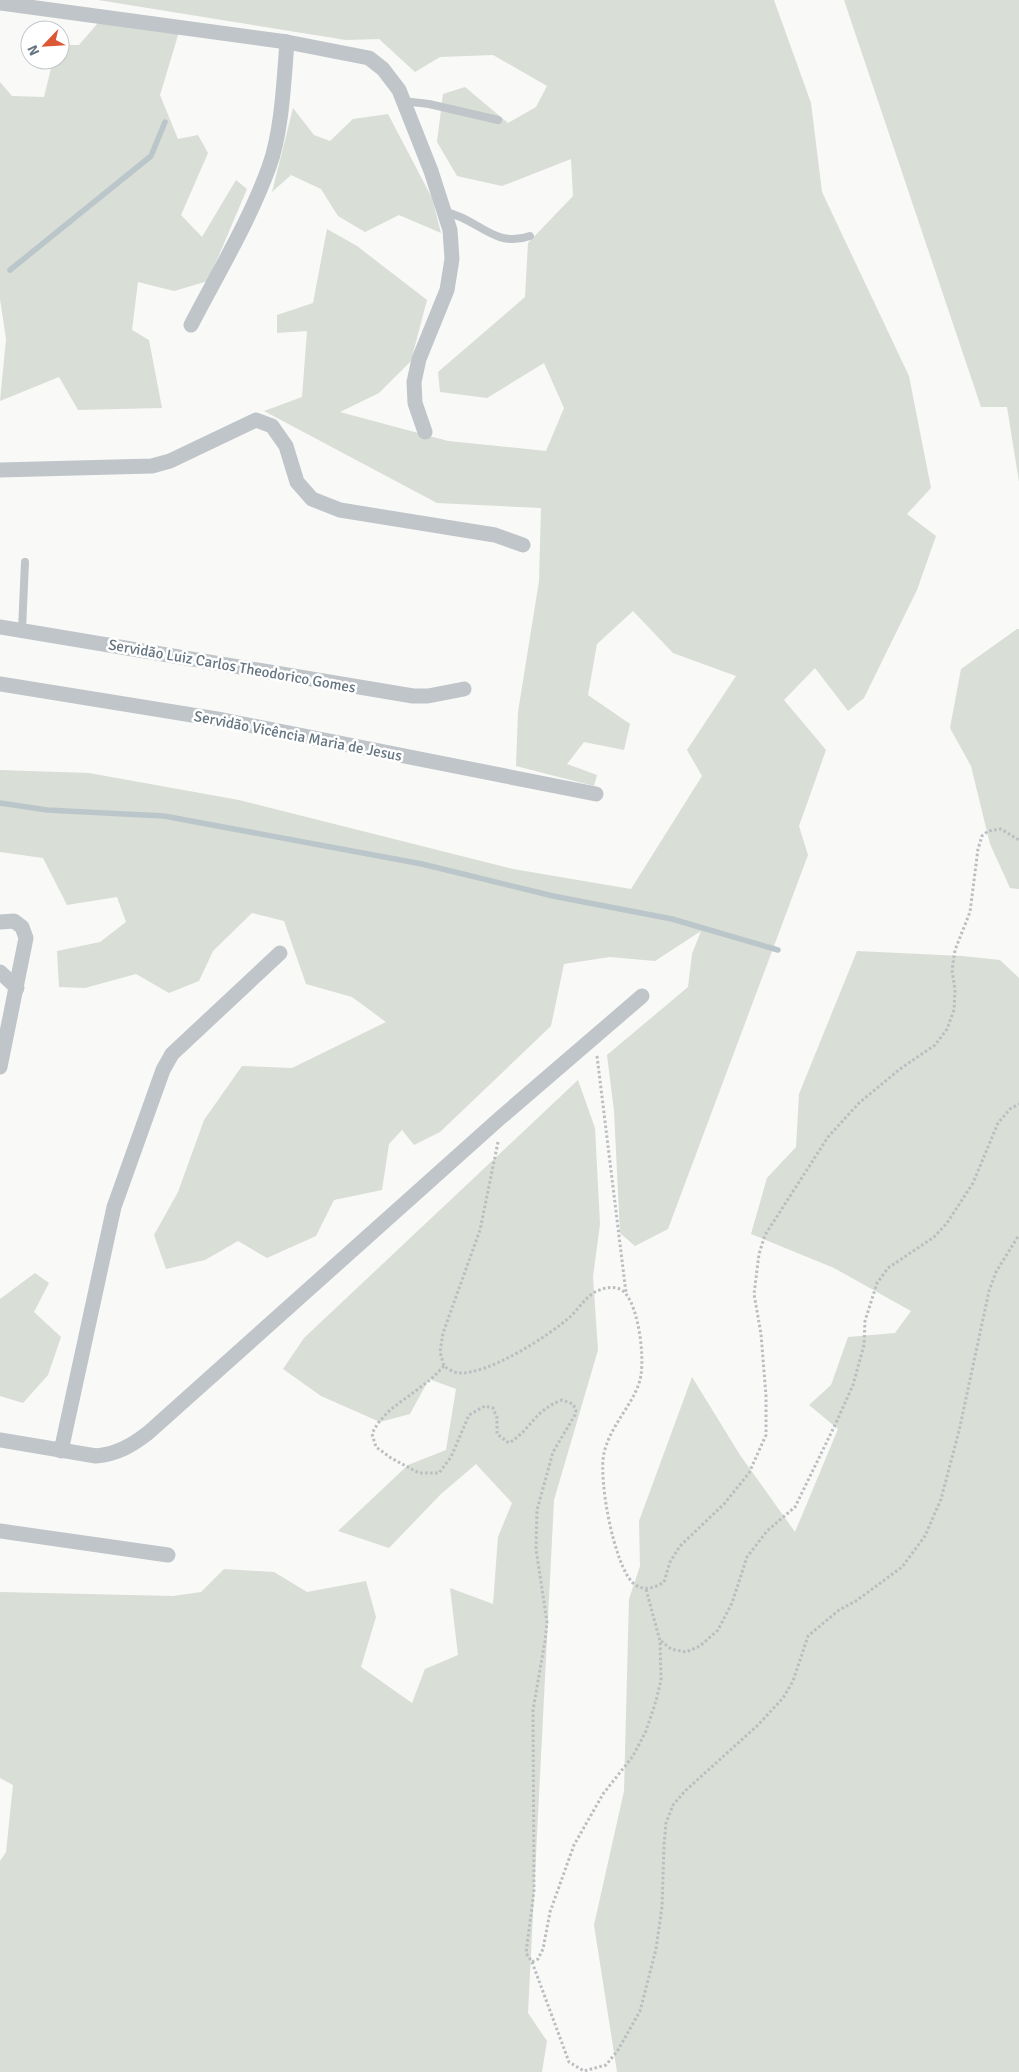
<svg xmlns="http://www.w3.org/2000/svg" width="1019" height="2072" font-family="Signika,sans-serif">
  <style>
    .green { fill: #d9ded6 }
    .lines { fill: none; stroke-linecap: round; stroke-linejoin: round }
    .stream { stroke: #bac6ca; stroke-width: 5.5 }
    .path { stroke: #bbbec1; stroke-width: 3; stroke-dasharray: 2.5 2.5; stroke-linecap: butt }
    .lane { stroke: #c0c5c9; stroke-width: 8 }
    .street { stroke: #c0c5c9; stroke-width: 15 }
    .labels { text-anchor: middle; stroke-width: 5; stroke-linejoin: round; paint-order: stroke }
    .street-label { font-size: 15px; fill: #657581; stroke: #fff }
  </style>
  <rect width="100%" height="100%" fill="#f9f9f7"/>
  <g class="green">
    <polygon points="98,0 774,0 811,103 822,192 909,376 931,488 907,514 936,536 917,590 864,698 848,711 815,668 784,700 826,750 799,826 808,855 668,1229 635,1246 620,1233 614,1111 607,1055 688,987 692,954 701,931 655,961 610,957 564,964 551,1026 440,1132 414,1145 402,1130 389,1144 382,1190 334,1200 316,1236 267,1258 238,1241 205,1260 166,1269 154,1235 178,1192 204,1120 242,1066 292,1068 386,1022 352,997 306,984 284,921 252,913 213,951 199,981 169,993 136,974 85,988 59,987 57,951 100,942 126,922 117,897 67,905 43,858 0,852 0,770 89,773 239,800 513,869 631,889 702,776 687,750 736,676 673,653 633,611 597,644 588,695 630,724 624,750 584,742 567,764 597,775 594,786 516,766 518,712 539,581 541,508 437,503 264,411 302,397 307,331 277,333 277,315 313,303 327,229 357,246 427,300 411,361 379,393 340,412 448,441 546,451 564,408 544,363 487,398 440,392 438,372 525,297 528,243 573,196 571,159 502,186 457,176 437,142 443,94 465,87 508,123 536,107 547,86 493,55 440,57 415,72 379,39 346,40"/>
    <polygon points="844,0 1019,0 1019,482 1007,407 981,407"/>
    <polygon points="98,23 179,32 160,95 178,139 198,135 208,153 181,215 202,237 236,180 247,189 208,281 174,291 138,282 132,330 149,340 162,408 78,410 59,377 0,401 6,339 0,299 0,82 12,96 44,97 53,60 60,60 60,45 79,45"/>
    <polygon points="293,108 314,135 330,141 353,119 388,114 432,198 441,233 399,215 365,232 338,216 321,189 291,175 272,192"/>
    <polygon points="1017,629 1019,629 1019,889 1010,888 990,844 971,766 950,728 961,669"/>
    <polygon points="857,951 962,956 1000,960 1019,978 1019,2072 617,2072 594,1925 624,1791 629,1599 640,1566 639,1521 692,1377 740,1455 795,1532 838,1429 809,1405 831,1385 848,1337 895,1333 911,1311 834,1268 751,1234 767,1178 796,1147 799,1094"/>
    <polygon points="578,1080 595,1128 600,1224 593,1277 598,1350 554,1500 528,2013 547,2041 542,2072 0,2072 0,1861 6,1852 13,1785 0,1778 0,1592 173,1596 201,1592 224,1569 274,1572 307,1592 366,1581 376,1617 361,1667 412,1703 425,1669 458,1655 450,1588 493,1604 498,1537 512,1503 476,1464 441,1494 389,1548 338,1531 408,1465 446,1450 456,1389 429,1379 410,1414 380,1422 321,1396 283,1369 304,1338"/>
    <polygon points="35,1273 49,1283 34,1312 61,1337 48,1375 23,1403 0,1396 0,1299"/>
  </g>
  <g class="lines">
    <g class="stream">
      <polyline points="10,270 151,156 165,122"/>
      <polyline points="0,803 47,810 164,816 422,864 553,896 672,919 778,950"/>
    </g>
    <g class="path">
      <polyline points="597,1056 626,1293"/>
      <path d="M498,1142L480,1230L443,1333L440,1352L444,1366C448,1369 453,1372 458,1373C488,1375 549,1336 571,1316C579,1308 585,1298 595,1292C605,1287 618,1284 626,1294C639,1311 644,1354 641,1375C637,1401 611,1423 604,1453C598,1479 614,1565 633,1583C643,1592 655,1588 664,1582L670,1562L680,1546L724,1504L749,1473L766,1435V1396L761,1334L754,1294L759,1254L765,1235L828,1137L859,1103L900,1069L935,1045L947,1029L954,1010L955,990L952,970L955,950L970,912L978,849L982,836L988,831L1001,829L1019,840"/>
      <path d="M444,1366C437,1373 431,1380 423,1385C404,1401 382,1411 372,1434L376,1447L391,1458L419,1473H439L451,1457L469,1415L485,1406L493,1408L497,1418V1434L509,1443C532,1429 533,1411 562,1400L573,1404L576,1410L575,1415L553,1452L537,1510L536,1549L547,1622L545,1641L533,1710L534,1891L526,1953L532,1962L538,1959L543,1949L550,1912L574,1845L603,1794L633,1756L646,1731L656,1701L661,1680L660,1641L646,1589"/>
      <polyline points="661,1641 671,1649 686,1652 700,1646 718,1630 732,1603 747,1557 767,1531 795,1507 835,1425 853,1385 864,1345 865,1321 877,1283 888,1268 934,1237 947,1223 973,1183 998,1123 1010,1109 1019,1104"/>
      <polyline points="532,1962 569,2062 584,2071 606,2065 618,2050 640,2011 656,1949 662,1907 664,1845 666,1823 673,1805 685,1791 758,1725 783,1698 793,1681 808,1636 839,1610 856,1601 902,1567 925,1536 941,1499 959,1431 989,1291 996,1272 1019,1235"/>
    </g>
    <g class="lane">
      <polyline points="403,101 429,104 498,120"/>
      <path d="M445,212C478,218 494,249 530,236"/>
      <polyline points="22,630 25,562"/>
    </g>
    <g class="street">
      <polyline points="0,3 287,42 369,58 383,69 399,90 431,171 450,230 452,259 447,290 419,359 414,382 415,403 425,432"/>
      <path d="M191,325C218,273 249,222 269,167C282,132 284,79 287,42"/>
      <polyline points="0,470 152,466 170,461 256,420 272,426 286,446 297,482 312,499 340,510 495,535 523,545"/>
      <polyline points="0,627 413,696 428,696 464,689"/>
      <polyline points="0,684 223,720 596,794"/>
      <polyline points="0,922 14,921 22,927 26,938 0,1067"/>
      <polyline points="0,972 17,988"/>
      <path d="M0,1440L96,1456C117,1454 131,1446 148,1433L499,1119L642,996"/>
      <polyline points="61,1451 114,1207 163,1070 172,1054 280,953"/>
      <polyline points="0,1531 168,1555"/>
    </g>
  </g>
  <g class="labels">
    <g class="street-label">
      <text transform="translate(232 666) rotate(10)" y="5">Servidão Luiz Carlos Theodorico Gomes</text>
      <text transform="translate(298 736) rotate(11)" y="5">Servidão Vicência Maria de Jesus</text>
    </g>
  </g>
  <g transform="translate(45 45) rotate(245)"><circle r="24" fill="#ffffff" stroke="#c1c8cd"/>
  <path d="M0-4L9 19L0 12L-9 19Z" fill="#dc5734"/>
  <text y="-8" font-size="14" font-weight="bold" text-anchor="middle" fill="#657581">N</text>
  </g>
</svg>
